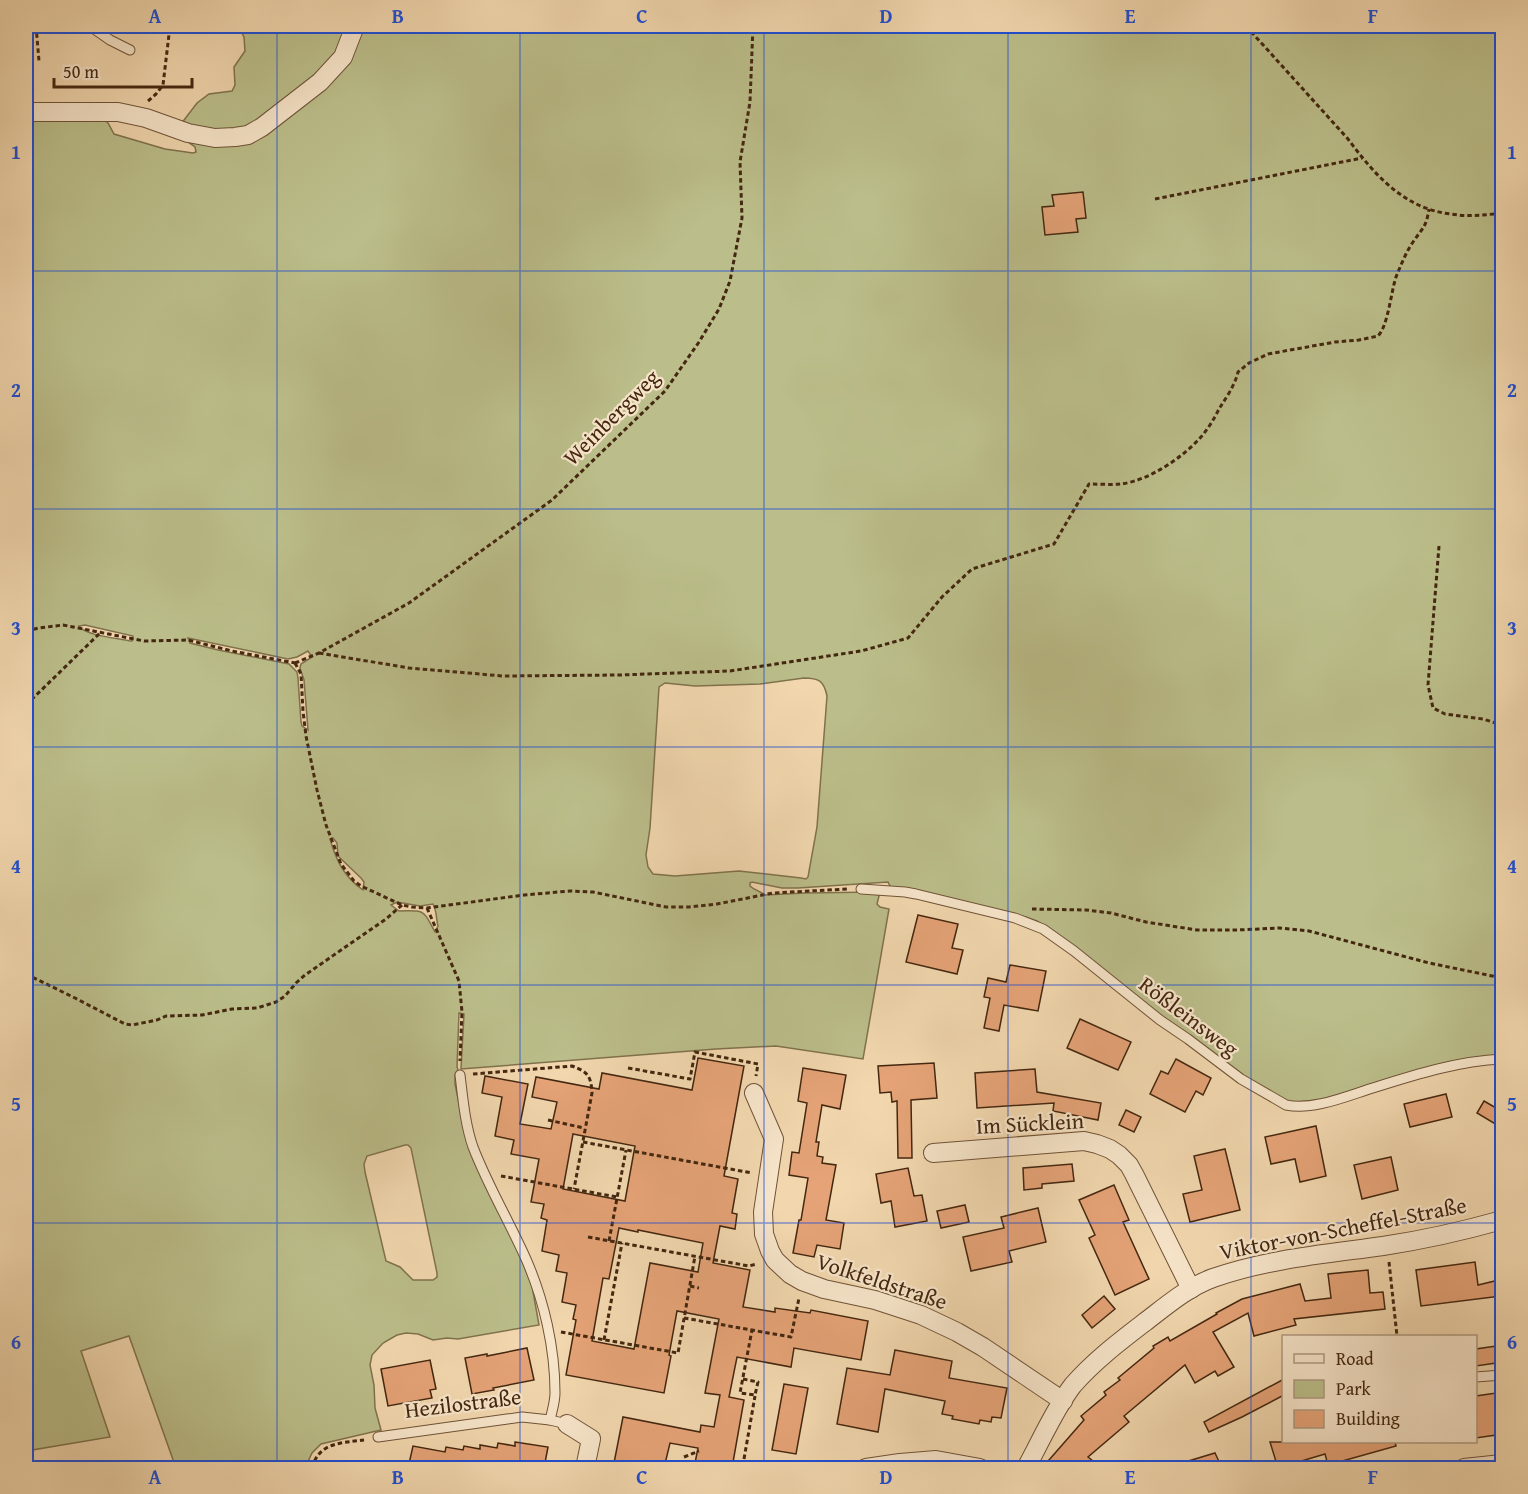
<svg xmlns="http://www.w3.org/2000/svg" width="1528" height="1494" font-family="'Gentium Book Plus',serif">
  <style>
    .green { fill: #bbbe8a; stroke: #80724d; stroke-width: 1.5; fill-rule: evenodd }
    .building { fill: #e5a377; stroke: #442710; stroke-width: 1.5; fill-rule: evenodd }
    .lines { fill: none; stroke-linecap: round; stroke-linejoin: round }
    .service-casing { stroke: #705338; stroke-width: 11 }
    .minor-casing { stroke: #705338; stroke-width: 20 }
    .path { stroke: #442710; stroke-width: 3; stroke-dasharray: 4.5 3; stroke-linecap: butt }
    .service { stroke: #f7e5ca; stroke-width: 9 }
    .minor { stroke: #f7e5ca; stroke-width: 18 }
    .grid { fill: none; stroke: #1d4ed8; stroke-width: 1.5; stroke-opacity: 0.55 }
    .labels { text-anchor: middle; stroke-width: 4.5; stroke-linejoin: round; paint-order: stroke }
    .street-label { font-size: 22px; fill: #442710; stroke: #f7e5ca }
    .neatline { fill: none; stroke: #1d4ed8; stroke-width: 2 }
    .grid-label { font-size: 20px; text-anchor: middle; font-weight: bold; fill: #1d4ed8 }
  </style>
  <rect width="100%" height="100%" fill="#f2d7ae"/>
  <filter id="stains"><feTurbulence type="fractalNoise" baseFrequency=".00333" numOctaves="4"/><feColorMatrix values="0 0 0 0 .2 0 0 0 0 .09 0 0 0 0 .02 0 0 0 .5 -.17"/></filter>
  <radialGradient id="worn" r=".72"><stop offset=".6" stop-color="#630" stop-opacity="0"/><stop offset="1" stop-color="#630" stop-opacity=".3"/></radialGradient>
  <path class="green" d="M238,26H1502V1055L1316,1101L1292,1102L1271,1096L1149,1008L1055,933L1037,921L1026,917L902,888L894,889L890,886L888,882L798,888H782L752,882L750,883V886C754,890 760,891 765,895L805,893L875,892L879,896L877,904L880,907L889,909L863,1059L776,1046L716,1049L461,1069L464,1014L459,1013L457,1067L458,1070L455,1075V1084L465,1132L523,1263L532,1286L539,1325L458,1339L447,1338L433,1340L418,1334L406,1333L397,1335L383,1343L372,1355L370,1365L374,1385L375,1408L381,1430L321,1444L312,1453L305,1468H176L129,1336L81,1351L110,1437L26,1451V118L104,120L108,123L114,134L165,149L193,153L196,152L195,147L181,137V124L197,103L209,94L232,91L235,85L234,67L245,51L244,37ZM85,625L133,636L132,641H130C117,638 86,636 79,626ZM188,638L288,659L297,657L308,651L312,657L301,664L300,668L304,680L308,730L302,726L301,722L298,678L297,672L289,664L218,650L190,643ZM804,678C819,678 824,681 827,696L817,827L808,877L806,879L801,878L739,871L675,876L653,874L648,867L646,855L650,828L659,687L665,683L695,686L760,684ZM333,838L337,843L338,856L361,878L364,882L363,890C344,877 336,860 330,839ZM397,902L420,906L433,904C437,911 436,919 438,926L435,932C423,910 426,910 399,911L391,905ZM405,1145H408L411,1148L437,1273V1277L433,1280H413L400,1267L386,1261L365,1172L364,1164L367,1156Z"/>
  <g class="building">
    <polygon points="1083,192 1086,218 1076,219 1078,232 1045,235 1042,207 1054,206 1052,195"/>
    <polygon points="918,915 958,924 952,948 963,950 957,974 906,962"/>
    <polygon points="1010,965 1046,971 1038,1011 1004,1005 999,1031 984,1028 990,998 984,997 988,978 1006,982"/>
    <polygon points="1080,1019 1131,1042 1118,1070 1067,1048"/>
    <path d="M698,1058L744,1066L724,1176L738,1179L732,1213L737,1214L735,1229L720,1226L713,1263L750,1270L743,1307L775,1312V1308L810,1313L811,1310L868,1321L861,1360L794,1348L791,1367L737,1357L729,1397L744,1400L732,1468H694L698,1448L670,1443L664,1468H613L623,1417L700,1432L701,1425L714,1427L720,1395L705,1393L719,1319L677,1311L669,1355L671,1356L664,1393L566,1375L576,1320L573,1319L576,1305L562,1302L567,1273L556,1271L559,1255L542,1251L547,1220L541,1218L544,1204L531,1202L539,1159L511,1154L514,1140L495,1136L502,1097L482,1093L485,1076L528,1084L520,1124L551,1129L557,1102L532,1097L536,1077L599,1089L602,1073L692,1090ZM573,1134L635,1146L625,1201L563,1189ZM619,1228L638,1232V1230L703,1243L698,1272L650,1263L634,1349L592,1341L603,1278L609,1279Z"/>
    <polygon points="1176,1059 1211,1078 1203,1095 1196,1091 1185,1112 1150,1094 1161,1071 1168,1074"/>
    <polygon points="934,1063 937,1098 911,1100 912,1158 898,1158 897,1101 892,1102 891,1092 880,1093 878,1066"/>
    <polygon points="803,1068 846,1075 840,1109 822,1105 816,1142 819,1142 817,1156 823,1157 822,1163 836,1165 826,1220 844,1223 840,1249 817,1245 814,1257 793,1253 799,1220 801,1220 808,1178 789,1175 792,1152 799,1153 807,1103 798,1101"/>
    <polygon points="1035,1069 1037,1092 1101,1103 1098,1120 1053,1111 1054,1103 977,1108 975,1073"/>
    <polygon points="1446,1094 1452,1117 1410,1127 1404,1104"/>
    <polygon points="1484,1101 1503,1112 1503,1116 1497,1125 1477,1113"/>
    <polygon points="1126,1110 1141,1117 1134,1132 1119,1125"/>
    <polygon points="1316,1126 1326,1176 1300,1182 1295,1159 1271,1164 1265,1137"/>
    <polygon points="1225,1149 1240,1210 1190,1222 1183,1194 1202,1190 1194,1156"/>
    <polygon points="1391,1157 1398,1190 1362,1199 1354,1165"/>
    <polygon points="1072,1164 1074,1181 1042,1184 1042,1188 1024,1190 1023,1168"/>
    <polygon points="908,1168 914,1196 922,1195 927,1221 895,1227 891,1201 881,1203 876,1174"/>
    <polygon points="1114,1185 1129,1220 1123,1222 1149,1279 1115,1295 1089,1238 1095,1235 1079,1200"/>
    <polygon points="965,1205 969,1222 941,1228 937,1211"/>
    <polygon points="1038,1208 1046,1242 1009,1251 1012,1262 971,1271 963,1237 1004,1228 1001,1217"/>
    <polygon points="1475,1262 1478,1285 1503,1279 1503,1294 1493,1297 1421,1306 1416,1270"/>
    <polygon points="1368,1270 1370,1293 1383,1292 1385,1309 1294,1319 1296,1325 1254,1336 1248,1313 1213,1332 1234,1367 1218,1376 1215,1371 1195,1383 1185,1365 1124,1416 1129,1422 1088,1457 1093,1461 1086,1468 1042,1468 1084,1420 1081,1416 1106,1395 1104,1392 1120,1380 1118,1378 1154,1348 1153,1346 1168,1337 1170,1341 1217,1314 1216,1313 1242,1299 1300,1284 1305,1301 1331,1298 1328,1274"/>
    <polygon points="1104,1296 1115,1309 1092,1328 1082,1315"/>
    <polygon points="1503,1345 1503,1362 1476,1366 1476,1349"/>
    <polygon points="527,1348 534,1380 493,1388 494,1390 472,1394 465,1358 487,1354 487,1356"/>
    <polygon points="895,1350 952,1361 949,1378 1007,1388 1001,1418 992,1417 991,1422 980,1420 979,1424 952,1419 953,1416 942,1414 945,1401 885,1389 878,1432 837,1424 847,1368 890,1375"/>
    <polygon points="430,1360 436,1389 430,1390 432,1398 388,1406 381,1369"/>
    <polygon points="1284,1379 1284,1395 1242,1417 1209,1432 1204,1422"/>
    <polygon points="784,1384 808,1388 796,1454 772,1450"/>
    <polygon points="1503,1392 1503,1434 1476,1438 1476,1396"/>
    <polygon points="515,1442 548,1447 544,1468 408,1468 413,1446 445,1452 446,1447 463,1450 464,1446 480,1449 480,1445 497,1448 498,1443 515,1446"/>
    <polygon points="1270,1442 1395,1442 1396,1446 1328,1465 1325,1454 1278,1468"/>
    <polygon points="1215,1453 1222,1468 1176,1468 1175,1465"/>
  </g>
  <g class="lines">
    <defs>
      <g id="service">
        <polyline points="90,26 110,40 130,50"/>
        <path d="M861,889L905,892L916,894L1015,918L1043,929L1074,951L1160,1020L1188,1039L1241,1079L1286,1105C1314,1111 1349,1095 1376,1087C1417,1074 1459,1061 1502,1059"/>
        <path d="M460,1075C463,1099 465,1124 473,1147C488,1186 509,1221 526,1259C544,1300 555,1348 555,1393C555,1402 552,1411 550,1420"/>
        <polyline points="1476,1377 1502,1375"/>
        <polyline points="378,1437 522,1417 550,1420 567,1424"/>
      </g>
      <g id="minor">
        <polyline points="26,112 118,112 146,118 188,133 215,138 235,137 248,135 262,127 320,82 343,57 355,26"/>
        <polyline points="754,1093 774,1139 763,1212 764,1234 770,1251 775,1260 790,1274 802,1281 824,1289 875,1300 921,1315 957,1332 983,1347 1063,1401"/>
        <polyline points="933,1153 1084,1141 1097,1144 1110,1149 1119,1155 1129,1165 1134,1174 1191,1289"/>
        <polyline points="567,1424 591,1439 585,1468"/>
        <polyline points="866,1468 900,1463 936,1460 980,1468"/>
        <path d="M1026,1468C1040,1443 1055,1408 1073,1385C1094,1361 1119,1342 1145,1322C1166,1306 1188,1287 1213,1278C1267,1259 1326,1254 1383,1246C1423,1240 1463,1231 1502,1220"/>
        <polyline points="1464,1468 1502,1464"/>
      </g>
    </defs>
    <use href="#service" class="service-casing"/>
    <use href="#minor" class="minor-casing"/>
    <g class="path">
      <polyline points="36,26 39,61"/>
      <path d="M1246,26L1348,139C1374,174 1404,209 1451,214C1468,217 1485,215 1502,213"/>
      <polyline points="148,101 156,94 163,85 170,26"/>
      <polyline points="1155,199 1362,158"/>
      <polyline points="1439,546 1428,685 1433,708 1445,714 1483,719 1502,725"/>
      <polyline points="26,631 39,628 63,625 144,641 188,640 232,651 295,663"/>
      <path d="M319,653L409,668L503,676L620,675L730,671L861,651L908,638L942,597L972,569L1054,544L1089,484C1099,484 1111,485 1121,484C1150,480 1182,458 1201,437C1208,429 1214,419 1219,409C1226,398 1235,385 1238,372L1249,363L1268,354L1335,342L1359,340L1378,336C1388,326 1391,292 1396,277C1401,265 1406,252 1413,242C1423,227 1426,228 1429,209"/>
      <polyline points="295,663 319,653 409,603 552,500 665,391 699,342 719,309 730,281 742,218 740,162 750,102 753,26"/>
      <polyline points="295,663 301,674 303,711 306,736 317,790 326,825 341,864 354,881 361,886 402,905 412,907 427,908 524,895 570,891 593,892 666,907 689,907 717,904 773,893 847,889"/>
      <polyline points="26,705 100,633"/>
      <polyline points="427,908 459,981 462,1012 460,1061"/>
      <polyline points="1032,909 1086,910 1111,913 1146,922 1197,930 1237,930 1279,928 1309,931 1429,963 1502,978"/>
      <polyline points="26,974 75,998 125,1024 132,1025 157,1020 166,1016 202,1015 232,1009 257,1008 276,1002 285,996 296,983 305,975 386,919 402,905"/>
      <polyline points="628,1068 690,1079 695,1052 758,1064 756,1076"/>
      <path d="M473,1074L572,1066C588,1072 591,1076 592,1093L574,1189"/>
      <polyline points="548,1120 584,1128"/>
      <polyline points="583,1142 752,1173"/>
      <polyline points="501,1176 617,1197"/>
      <polyline points="588,1237 749,1266 757,1264"/>
      <polyline points="609,1241 626,1150"/>
      <polyline points="1389,1262 1397,1336"/>
      <polyline points="690,1286 699,1288"/>
      <polyline points="684,1318 791,1337 799,1298"/>
      <polyline points="561,1332 678,1353 695,1256"/>
      <polyline points="604,1340 622,1243"/>
      <polyline points="743,1379 758,1382 755,1395 740,1393 752,1330"/>
      <polyline points="684,1457 699,1451"/>
      <polyline points="744,1459 755,1396"/>
      <path d="M312,1468C319,1442 341,1443 364,1440"/>
    </g>
    <use href="#service" class="service"/>
    <use href="#minor" class="minor"/>
  </g>
  <path class="grid" d="M277,26V1468M520,26V1468M764,26V1468M1008,26V1468M1251,26V1468M26,271H1502M26,509H1502M26,747H1502M26,985H1502M26,1223H1502"/>
  <g class="labels">
    <g class="street-label">
      <text transform="translate(611 417) rotate(-45)" y="8">Weinbergweg</text>
      <text transform="translate(1189 1016) rotate(37)" y="8">Rößleinsweg</text>
      <text transform="translate(1030 1123) rotate(-3)" y="8">Im Sücklein</text>
      <text transform="translate(1343 1228) rotate(-11)" y="8">Viktor-von-Scheffel-Straße</text>
      <text transform="translate(882 1281) rotate(18)" y="8">Volkfeldstraße</text>
      <text transform="translate(463 1403) rotate(-7)" y="8">Hezilostraße</text>
    </g>
  </g>
  <rect width="1528" height="1494" fill="none" stroke="#f2d7ae" stroke-width="66"/>
  <rect x="1282" y="1335" width="195" height="108" fill="#f7e5ca" stroke="#af9980" stroke-width="1.5"/>
  <rect x="1294" y="1354" width="30" height="9" fill="#f7e5ca" stroke="#af9980" stroke-width="1.5"/>
  <text x="1336" y="1365" font-size="18" fill="#442710">Road</text>
  <rect x="1294" y="1380" width="30" height="18" fill="#bbbe8a" stroke="#af9980" stroke-width="1.5"/>
  <text x="1336" y="1395" font-size="18" fill="#442710">Park</text>
  <rect x="1294" y="1410" width="30" height="18" fill="#e5a377" stroke="#af9980" stroke-width="1.5"/>
  <text x="1336" y="1425" font-size="18" fill="#442710">Building</text>
  <path d="M54 78v9h138v-9" fill="none" stroke="#442710" stroke-width="3"/>
  <text x="63" y="78" font-size="18" fill="#442710" stroke="#f7e5ca" stroke-width="4.5" paint-order="stroke">50 m</text>
  <rect x="33" y="33" width="1462" height="1428" class="neatline"/>
  <g class="grid-label">
    <text x="155" y="23">A</text>
    <text x="398" y="23">B</text>
    <text x="642" y="23">C</text>
    <text x="886" y="23">D</text>
    <text x="1130" y="23">E</text>
    <text x="1373" y="23">F</text>
    <text x="16" y="159">1</text>
    <text x="1512" y="159">1</text>
    <text x="16" y="397">2</text>
    <text x="1512" y="397">2</text>
    <text x="16" y="635">3</text>
    <text x="1512" y="635">3</text>
    <text x="16" y="873">4</text>
    <text x="1512" y="873">4</text>
    <text x="16" y="1111">5</text>
    <text x="1512" y="1111">5</text>
    <text x="16" y="1349">6</text>
    <text x="1512" y="1349">6</text>
    <text x="155" y="1484">A</text>
    <text x="398" y="1484">B</text>
    <text x="642" y="1484">C</text>
    <text x="886" y="1484">D</text>
    <text x="1130" y="1484">E</text>
    <text x="1373" y="1484">F</text>
  </g>
  <rect width="100%" height="100%" filter="url(#stains)"/>
  <rect width="100%" height="100%" fill="url(#worn)"/>
</svg>
